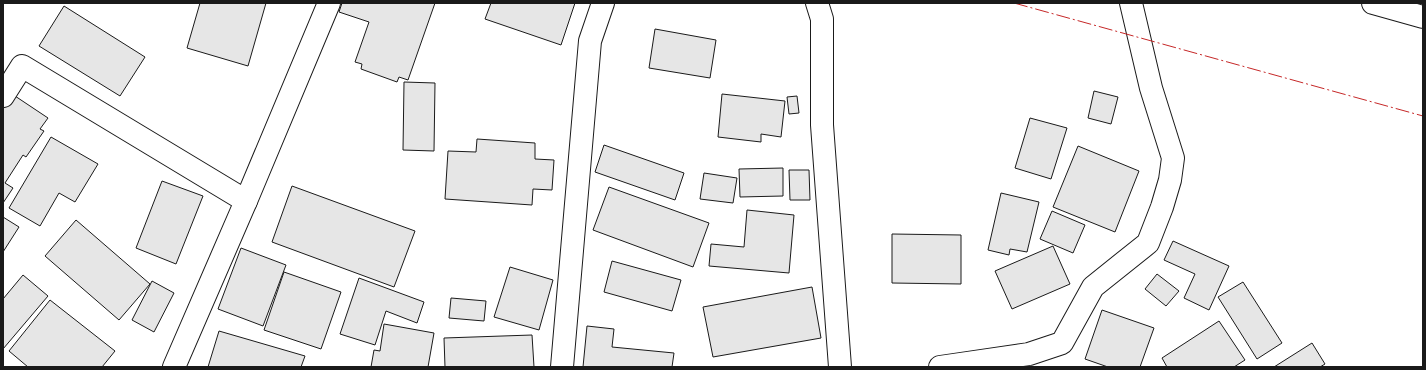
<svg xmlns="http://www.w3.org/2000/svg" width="1426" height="370" font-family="Mulish,sans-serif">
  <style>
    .building { fill: #e6e6e6; stroke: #1a1a1a }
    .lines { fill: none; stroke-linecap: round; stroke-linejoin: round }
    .street-casing { stroke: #1a1a1a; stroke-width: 24 }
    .street { stroke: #fff; stroke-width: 22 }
    .power { stroke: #c62828; stroke-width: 1; stroke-dasharray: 14 3 2 3; stroke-linecap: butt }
  </style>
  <rect width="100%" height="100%" fill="#fff"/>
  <g class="building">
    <polygon points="200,3 266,3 248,66 187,48"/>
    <polygon points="342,3 435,3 408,80 399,77 397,82 361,69 362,64 355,62 369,22 339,12"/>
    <polygon points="491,3 575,3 561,45 485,19"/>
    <polygon points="64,6 145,57 120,96 39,46"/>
    <polygon points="655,29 716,40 710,78 649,68"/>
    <polygon points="404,82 435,83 434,151 403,150"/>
    <polygon points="1094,91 1118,97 1111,124 1088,118"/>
    <polygon points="9,92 48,118 40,129 44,131 26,157 23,155 5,183 13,188 3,203 3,102"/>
    <polygon points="722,94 785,101 781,137 761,134 761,142 718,137"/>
    <polygon points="797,96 799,113 789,114 787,97"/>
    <polygon points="1030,118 1067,128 1051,179 1015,168"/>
    <polygon points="51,137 98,164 75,202 59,193 40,226 9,208"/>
    <polygon points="477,139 535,143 535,159 554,160 552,190 533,189 532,205 445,199 448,151 476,152"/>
    <polygon points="604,145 684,173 675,200 595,172"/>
    <polygon points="1078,146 1139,171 1115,232 1053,207"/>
    <polygon points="783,168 783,196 740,197 739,169"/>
    <polygon points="789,170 809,170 810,200 790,200"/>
    <polygon points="704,173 737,178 733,203 700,199"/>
    <polygon points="162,181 203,196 176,264 136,248"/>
    <polygon points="292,186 415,231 394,287 272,242"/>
    <polygon points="609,187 709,223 693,267 593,230"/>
    <polygon points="1001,193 1039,202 1027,252 1010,249 1009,255 988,250"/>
    <polygon points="747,210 794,215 789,273 709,266 711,244 744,247"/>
    <polygon points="1052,211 1085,225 1073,253 1040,239"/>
    <polygon points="3,217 19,227 3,252"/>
    <polygon points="76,220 150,284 119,320 45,256"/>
    <polygon points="892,234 961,235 961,284 892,283"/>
    <polygon points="1173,241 1229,266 1209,310 1184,298 1195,274 1164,260"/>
    <polygon points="1053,246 1070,284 1012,309 995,271"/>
    <polygon points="241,248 286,265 263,326 218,309"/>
    <polygon points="612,261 681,280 672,311 604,292"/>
    <polygon points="510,267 553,280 539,330 494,317"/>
    <polygon points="284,272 341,292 321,349 264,330"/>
    <polygon points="1157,274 1179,291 1166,306 1145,289"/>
    <polygon points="23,275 48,296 3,349 3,299"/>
    <polygon points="359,278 424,302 417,323 386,311 375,345 340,334"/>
    <polygon points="152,281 174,293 154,332 132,320"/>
    <polygon points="1243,282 1282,343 1257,359 1218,297"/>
    <polygon points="812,287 821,338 713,357 703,307"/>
    <polygon points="451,298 486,301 484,321 449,318"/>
    <polygon points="50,300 115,351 102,367 28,367 9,351"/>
    <polygon points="1102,310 1154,328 1140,367 1108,367 1085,359"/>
    <polygon points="1219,321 1245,360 1234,367 1167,367 1162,358"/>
    <polygon points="384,324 434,333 428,367 371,367 374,350 380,351"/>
    <polygon points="587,326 614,329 612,347 674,353 672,367 583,367"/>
    <polygon points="219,331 305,356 301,367 208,367"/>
    <polygon points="532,335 534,367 445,367 444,338"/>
    <polygon points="1312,343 1325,364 1320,367 1274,367"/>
  </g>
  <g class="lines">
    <defs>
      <g id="street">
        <polyline points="817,3 822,19 822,125 840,367"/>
        <polyline points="1373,3 1423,17"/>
        <polyline points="3,96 22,66 246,201"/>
        <polyline points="174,367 246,201 329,3"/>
        <polyline points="562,367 590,41 603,3"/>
        <polyline points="940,367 1029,354 1062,343 1093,287 1148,243 1162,207 1170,180 1173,158 1151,88 1131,3"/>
      </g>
    </defs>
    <use href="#street" class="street-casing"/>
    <use href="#street" class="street"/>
    <polyline class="power" points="1014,3 1423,116"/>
  </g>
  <rect width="1426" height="370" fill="none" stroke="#1a1a1a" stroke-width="8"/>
</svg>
